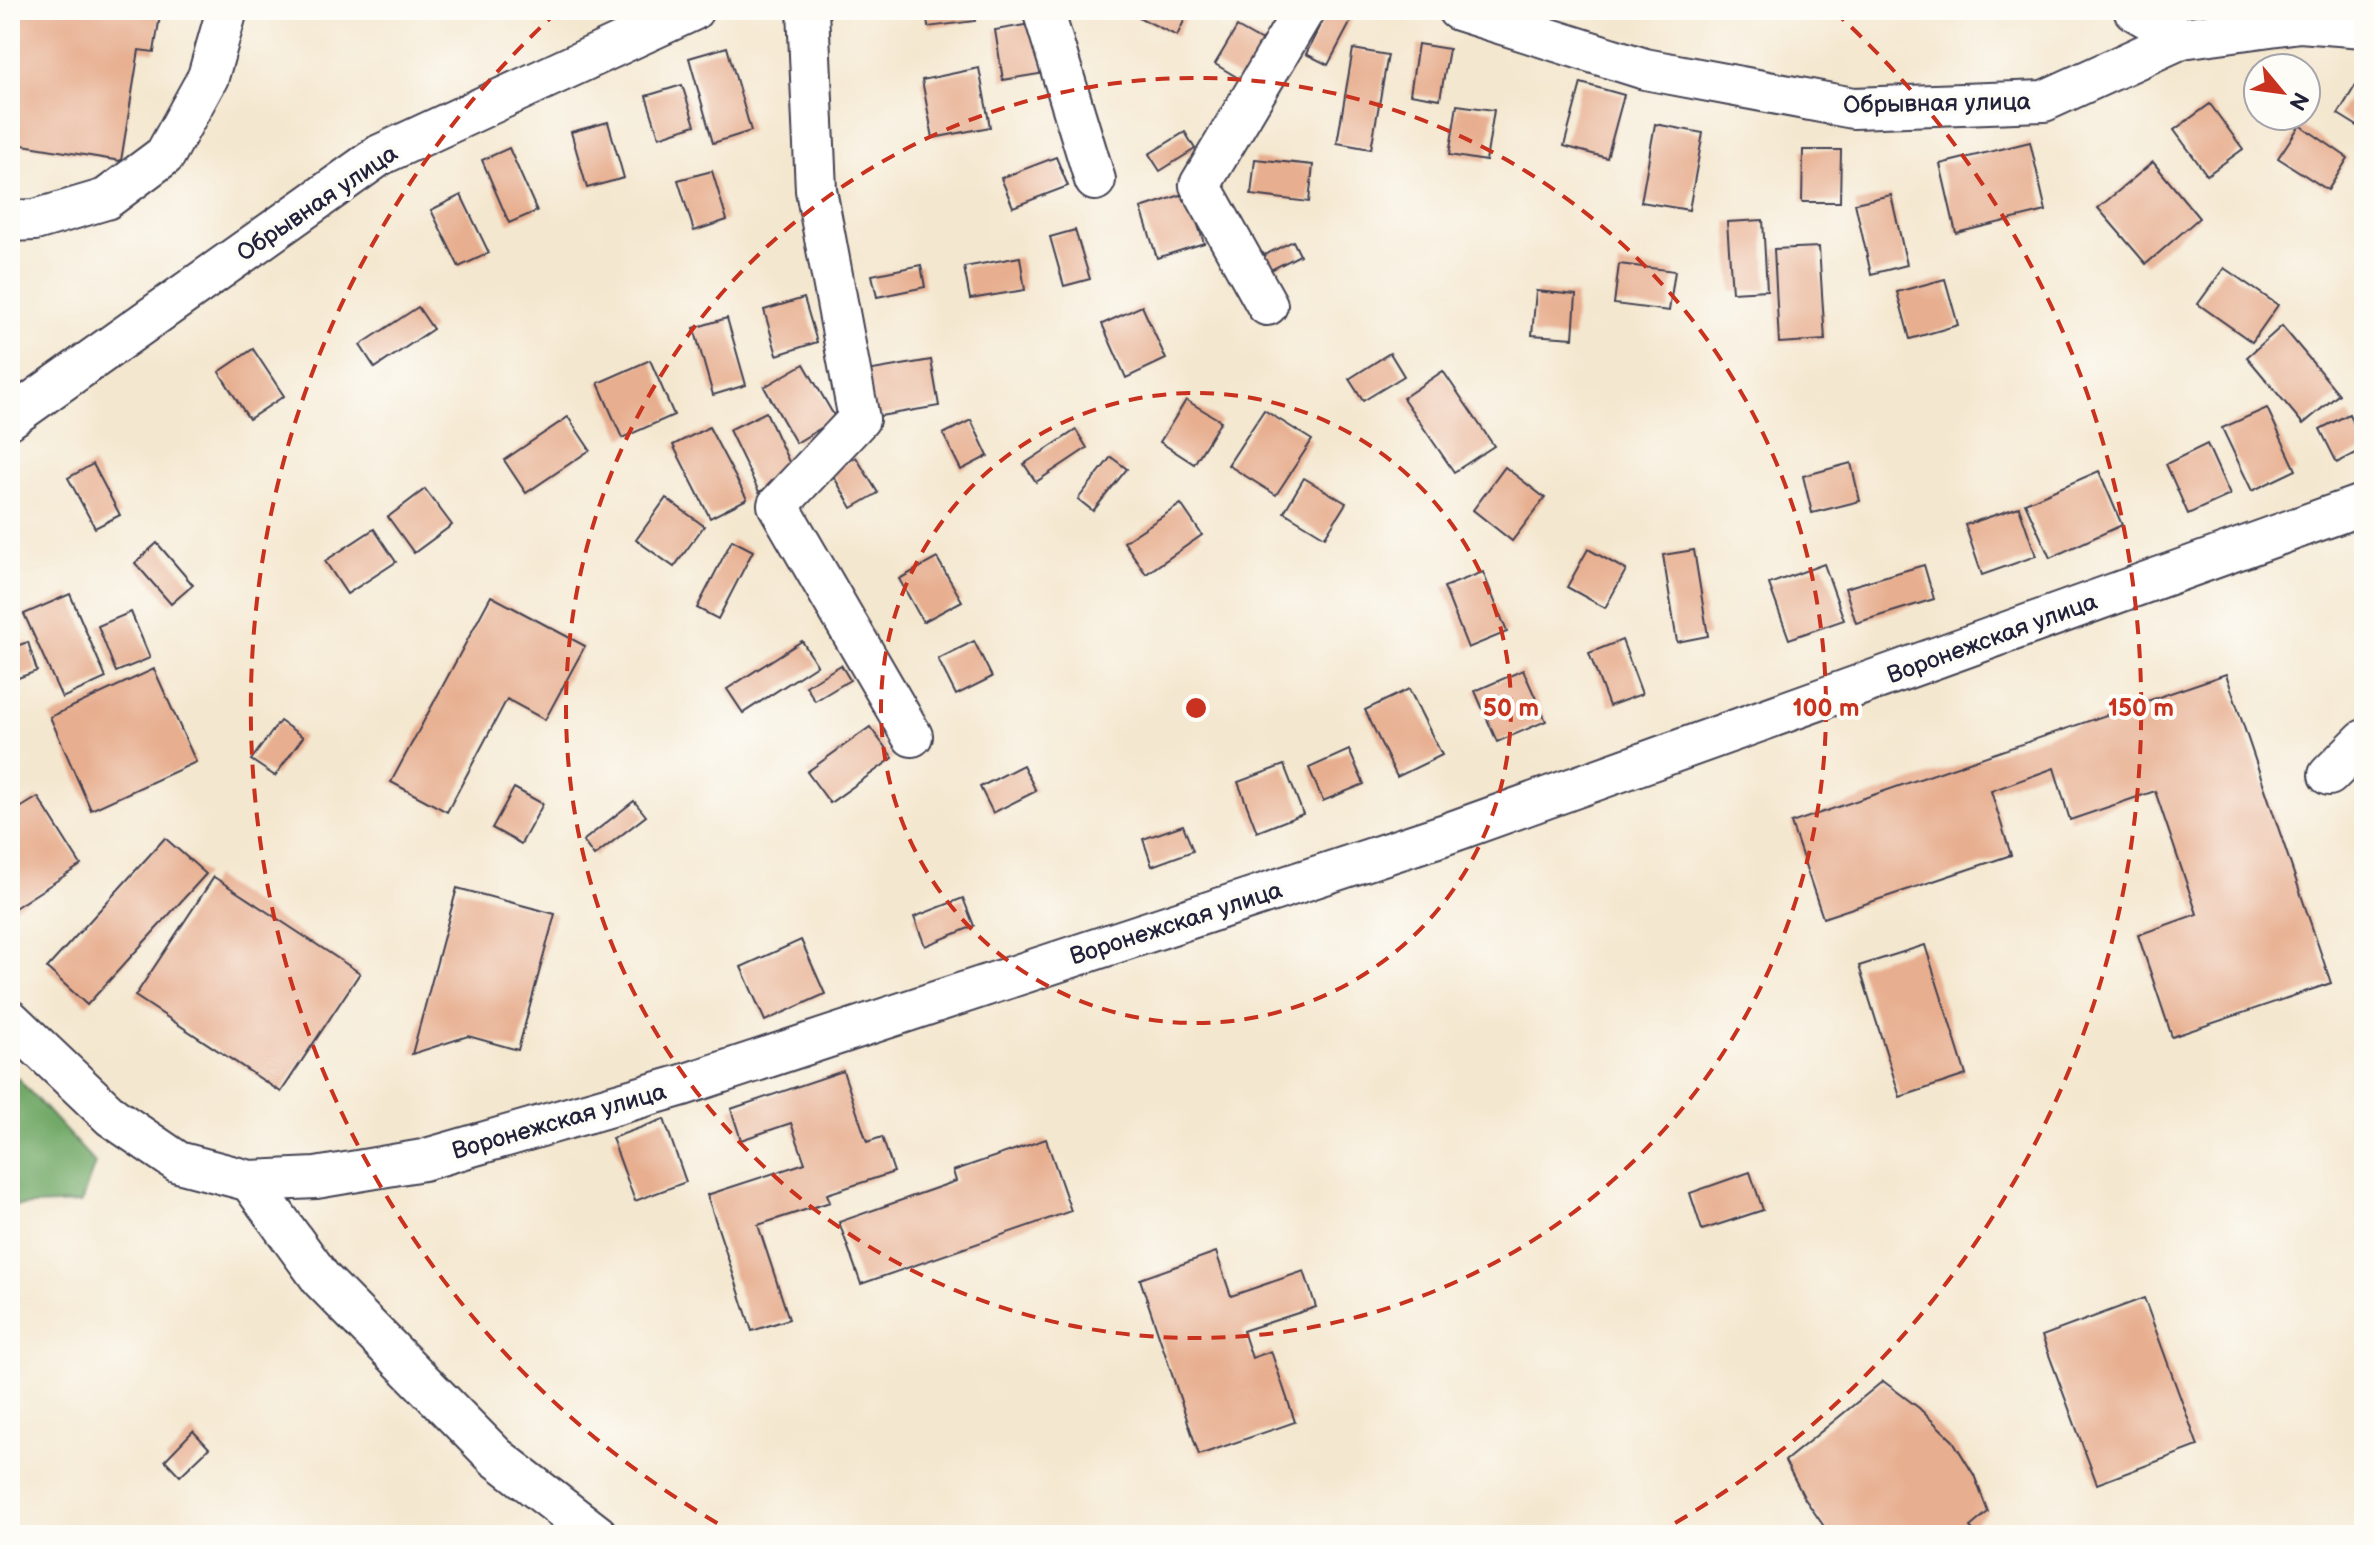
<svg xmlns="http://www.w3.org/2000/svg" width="2374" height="1545" font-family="'Balsamiq Sans',sans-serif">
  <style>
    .forest { fill: #72a967; stroke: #4a6651; stroke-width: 2 }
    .building { fill: #e7ae8f }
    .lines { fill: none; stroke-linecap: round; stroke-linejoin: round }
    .minor-casing { stroke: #424051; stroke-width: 44 }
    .minor { stroke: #fff; stroke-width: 40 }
    .ring { fill: none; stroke: #c8321e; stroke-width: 4; stroke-dasharray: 14 10 }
    .labels { text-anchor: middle; stroke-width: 8; stroke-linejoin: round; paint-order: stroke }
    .street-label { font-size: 24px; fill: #22223b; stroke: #fdfcf7 }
    .centre { fill: #c8321e; stroke: #fdfcf7; stroke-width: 4 }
    .ring-label { font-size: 24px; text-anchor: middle; font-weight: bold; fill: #c8321e; stroke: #fdfcf7; stroke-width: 8; stroke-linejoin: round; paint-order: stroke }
  </style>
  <rect width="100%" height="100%" fill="#fdfcf7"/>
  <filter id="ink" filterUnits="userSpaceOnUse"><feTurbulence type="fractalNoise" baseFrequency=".0125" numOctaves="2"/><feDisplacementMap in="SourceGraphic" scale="16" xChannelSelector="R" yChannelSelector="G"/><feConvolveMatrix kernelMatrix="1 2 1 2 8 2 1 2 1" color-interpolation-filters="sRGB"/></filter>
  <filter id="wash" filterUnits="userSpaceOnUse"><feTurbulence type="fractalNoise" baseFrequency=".006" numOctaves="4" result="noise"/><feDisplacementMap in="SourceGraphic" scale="32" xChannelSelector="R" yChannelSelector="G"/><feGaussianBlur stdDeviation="1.8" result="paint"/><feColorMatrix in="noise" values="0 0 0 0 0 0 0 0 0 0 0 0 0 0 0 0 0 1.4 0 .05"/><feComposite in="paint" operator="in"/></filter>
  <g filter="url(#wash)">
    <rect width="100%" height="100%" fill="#f4e7cf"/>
    <polygon class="forest" points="10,1070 95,1163 81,1203 10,1206"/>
    <g id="blocks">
      <g class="building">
        <polygon points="10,10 161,10 154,52 139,50 121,161 10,143"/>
        <polygon points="926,10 974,10 975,21 928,27"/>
        <polygon points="1136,10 1189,10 1177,36 1134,15"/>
        <polygon points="1328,10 1357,10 1328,65 1306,54"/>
        <polygon points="1037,23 1045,73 1003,80 995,30"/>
        <polygon points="1237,27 1267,44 1245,82 1215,64"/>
        <polygon points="1418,44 1449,49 1440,99 1410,94"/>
        <polygon points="727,47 751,131 713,143 689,58"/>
        <polygon points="1353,49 1388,55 1371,149 1337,143"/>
        <polygon points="979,68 990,127 933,138 922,80"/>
        <polygon points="1581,83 1624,95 1607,158 1564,146"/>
        <polygon points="2357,83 2364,87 2364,130 2338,114"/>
        <polygon points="682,85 695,125 659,137 646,96"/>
        <polygon points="2210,104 2243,149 2207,175 2174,130"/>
        <polygon points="1457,105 1494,110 1486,161 1449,155"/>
        <polygon points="608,122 624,178 587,188 571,132"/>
        <polygon points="1655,124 1703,133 1689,210 1641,202"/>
        <polygon points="2300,125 2348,158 2328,190 2278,158"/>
        <polygon points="1185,132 1195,149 1160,171 1149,154"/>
        <polygon points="2030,142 2046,211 1956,233 1940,164"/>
        <polygon points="509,148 537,211 509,223 482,160"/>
        <polygon points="1803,150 1841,150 1840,202 1802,202"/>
        <polygon points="1056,157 1068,186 1013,207 1001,178"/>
        <polygon points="1255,159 1313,165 1309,202 1251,195"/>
        <polygon points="2153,162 2199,218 2146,264 2098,208"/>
        <polygon points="712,171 727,220 694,231 678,180"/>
        <polygon points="1187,193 1204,243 1157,258 1141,208"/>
        <polygon points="461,195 489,253 459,267 431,210"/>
        <polygon points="1891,195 1907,265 1871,274 1855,203"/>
        <polygon points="1763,220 1767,290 1732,292 1727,222"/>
        <polygon points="1075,230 1090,279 1064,286 1050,237"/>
        <polygon points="1293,241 1300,255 1265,273 1258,258"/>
        <polygon points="1819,247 1825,340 1779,343 1774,249"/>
        <polygon points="1020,257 1025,290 970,299 964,267"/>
        <polygon points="1619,264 1675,271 1669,311 1614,304"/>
        <polygon points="921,265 925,287 877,297 872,275"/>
        <polygon points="2224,268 2278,305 2252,342 2198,304"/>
        <polygon points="1945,279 1958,325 1910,339 1897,292"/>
        <polygon points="1536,291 1576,295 1573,338 1532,335"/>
        <polygon points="804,298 817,342 777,355 764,310"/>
        <polygon points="1142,306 1166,359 1126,378 1102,324"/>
        <polygon points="418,307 433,329 375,368 360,345"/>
        <polygon points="727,318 746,385 713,395 694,328"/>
        <polygon points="2282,326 2339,394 2303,424 2247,357"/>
        <polygon points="253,349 284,396 249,419 219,372"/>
        <polygon points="1390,353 1404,376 1363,401 1349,379"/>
        <polygon points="650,360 674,415 622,438 598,383"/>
        <polygon points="931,360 939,406 874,417 867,371"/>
        <polygon points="804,364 836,419 796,443 764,387"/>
        <polygon points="1443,371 1494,446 1454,472 1403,398"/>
        <polygon points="1186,400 1221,421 1194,464 1160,442"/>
        <polygon points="2267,408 2296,470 2252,491 2222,428"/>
        <polygon points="1264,410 1312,440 1276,495 1228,465"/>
        <polygon points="766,412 795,475 759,492 729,430"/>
        <polygon points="2349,414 2364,449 2337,463 2320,429"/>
        <polygon points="568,417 590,450 526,493 504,460"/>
        <polygon points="971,420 988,456 961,470 943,434"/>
        <polygon points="709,427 747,499 710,518 673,445"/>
        <polygon points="1076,430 1087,448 1036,482 1024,464"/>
        <polygon points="2207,444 2230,495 2188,514 2166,464"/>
        <polygon points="856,457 878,493 852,508 831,472"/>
        <polygon points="1111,457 1127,469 1093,511 1078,499"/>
        <polygon points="1851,463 1860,501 1812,513 1803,476"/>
        <polygon points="93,464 120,515 95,528 68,478"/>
        <polygon points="1505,467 1545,498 1512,541 1473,510"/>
        <polygon points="2099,471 2122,525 2050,558 2025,503"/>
        <polygon points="1304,478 1346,503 1325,537 1284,512"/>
        <polygon points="425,489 452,525 414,553 388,517"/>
        <polygon points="666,498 704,526 674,567 636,540"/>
        <polygon points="1181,504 1202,535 1146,574 1124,542"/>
        <polygon points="2019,507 2036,556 1982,575 1965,525"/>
        <polygon points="374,529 396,562 347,594 325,561"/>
        <polygon points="732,540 753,551 718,619 697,608"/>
        <polygon points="157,543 193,585 171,604 135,563"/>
        <polygon points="1588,549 1626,570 1605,608 1567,587"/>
        <polygon points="1694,550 1708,636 1677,642 1663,555"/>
        <polygon points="937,558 962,601 923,622 899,579"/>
        <polygon points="1824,564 1844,620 1789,639 1769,584"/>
        <polygon points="1924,565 1934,599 1856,623 1845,588"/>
        <polygon points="1483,572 1507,632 1468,648 1444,587"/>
        <polygon points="70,594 106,678 62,698 24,614"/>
        <polygon points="491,596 585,646 545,720 507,699 447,812 391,782"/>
        <polygon points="131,612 150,658 116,672 98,626"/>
        <polygon points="1622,640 1642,694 1609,706 1589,653"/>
        <polygon points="802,641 817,665 743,713 727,689"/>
        <polygon points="974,641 992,677 956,695 938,659"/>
        <polygon points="28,642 37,671 10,681 10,648"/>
        <polygon points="841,665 850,680 815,701 806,686"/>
        <polygon points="154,669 196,762 91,810 50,717"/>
        <polygon points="1523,670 1546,721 1497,742 1475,691"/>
        <polygon points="2226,674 2331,983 2172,1037 2138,935 2197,914 2155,791 2070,820 2054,768 1991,791 2011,855 1823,918 1791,823"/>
        <polygon points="1409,689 1442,755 1397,777 1365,710"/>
        <polygon points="280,721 303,737 275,776 251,760"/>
        <polygon points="870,727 893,758 830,803 807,772"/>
        <polygon points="1349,750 1364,784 1323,801 1309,768"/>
        <polygon points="1023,765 1036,791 993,813 980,787"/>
        <polygon points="1284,765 1303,814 1257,832 1238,782"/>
        <polygon points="514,788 543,804 521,844 492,828"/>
        <polygon points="38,797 81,865 10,911 10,814"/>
        <polygon points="634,801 646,816 594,856 583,841"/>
        <polygon points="1183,825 1193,851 1152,866 1143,839"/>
        <polygon points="165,838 206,874 87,1005 47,968"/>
        <polygon points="214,877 360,973 281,1092 135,996"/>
        <polygon points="457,888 555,914 518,1050 468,1036 412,1054"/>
        <polygon points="963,898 974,926 925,946 914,917"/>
        <polygon points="801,940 825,994 765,1021 741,967"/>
        <polygon points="1925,945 1966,1075 1900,1097 1859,966"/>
        <polygon points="843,1071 867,1142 882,1137 894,1172 827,1194 830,1202 758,1225 789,1319 752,1331 707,1195 805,1163 791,1123 741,1140 731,1109"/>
        <polygon points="664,1119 686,1182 635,1201 612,1138"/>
        <polygon points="1046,1139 1071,1211 861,1284 839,1222 956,1181 953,1171"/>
        <polygon points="1750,1172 1763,1210 1702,1230 1690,1193"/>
        <polygon points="1216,1252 1231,1296 1304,1271 1316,1307 1243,1331 1252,1358 1271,1351 1295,1422 1199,1455 1140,1279"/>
        <polygon points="2144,1298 2198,1446 2097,1484 2042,1336"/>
        <polygon points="1883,1381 1919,1408 1953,1441 1974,1475 1988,1512 1970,1527 1977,1535 1830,1535 1805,1499 1785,1461"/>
        <polygon points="193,1431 209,1448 180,1476 165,1460"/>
      </g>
    </g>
  </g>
  <g filter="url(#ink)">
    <use href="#blocks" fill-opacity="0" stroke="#424051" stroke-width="2"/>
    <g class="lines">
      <defs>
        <g id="minor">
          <polyline points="808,10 816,190 859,419 778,505 912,736"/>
          <polyline points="1043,10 1095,180"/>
          <polyline points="1458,10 1645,69 1853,108 2044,101 2182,38 2300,22 2364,27"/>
          <polyline points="2134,10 2182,38"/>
          <polyline points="10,221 35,220 106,199 165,155 208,77 227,10"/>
          <polyline points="1267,305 1200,185 1304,10"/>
          <polyline points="10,418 380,155 693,10"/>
          <polyline points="2329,775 2364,740"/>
          <polyline points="10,1020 112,1117 178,1162 250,1181 316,1178 423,1160 683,1085 1443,835 2364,504"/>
          <polyline points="250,1181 322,1280 496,1457 597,1535"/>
        </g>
      </defs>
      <use href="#minor" class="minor-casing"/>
      <use href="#minor" class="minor"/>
    </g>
  </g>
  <g class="ring">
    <circle cx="1196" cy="708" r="315"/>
    <circle cx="1196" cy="708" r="630"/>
    <path d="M738 1535A945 945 0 0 1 558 11M1834 11A945 945 0 0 1 1654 1535"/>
  </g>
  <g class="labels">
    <g class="street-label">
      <text transform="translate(1937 103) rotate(-1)" y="8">Обрывная улица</text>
      <text transform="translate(317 203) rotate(-34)" y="8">Обрывная улица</text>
      <text transform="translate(1992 638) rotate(-20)" y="8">Воронежская улица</text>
      <text transform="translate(1176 923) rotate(-18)" y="8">Воронежская улица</text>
      <text transform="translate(559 1121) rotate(-16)" y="8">Воронежская улица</text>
    </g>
  </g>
  <circle cx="1196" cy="708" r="12" class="centre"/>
  <g class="ring-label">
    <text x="1511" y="716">50 m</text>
    <text x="1826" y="716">100 m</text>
    <text x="2141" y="716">150 m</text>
  </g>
  <rect width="2374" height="1545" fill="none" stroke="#fdfcf7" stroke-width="40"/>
  <g transform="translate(2282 92) rotate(119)"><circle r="38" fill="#fdfcf7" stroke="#a5a5ac" stroke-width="2"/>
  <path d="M0-6L14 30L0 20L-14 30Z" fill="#c8321e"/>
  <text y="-12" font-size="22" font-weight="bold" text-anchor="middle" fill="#22223b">N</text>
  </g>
</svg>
